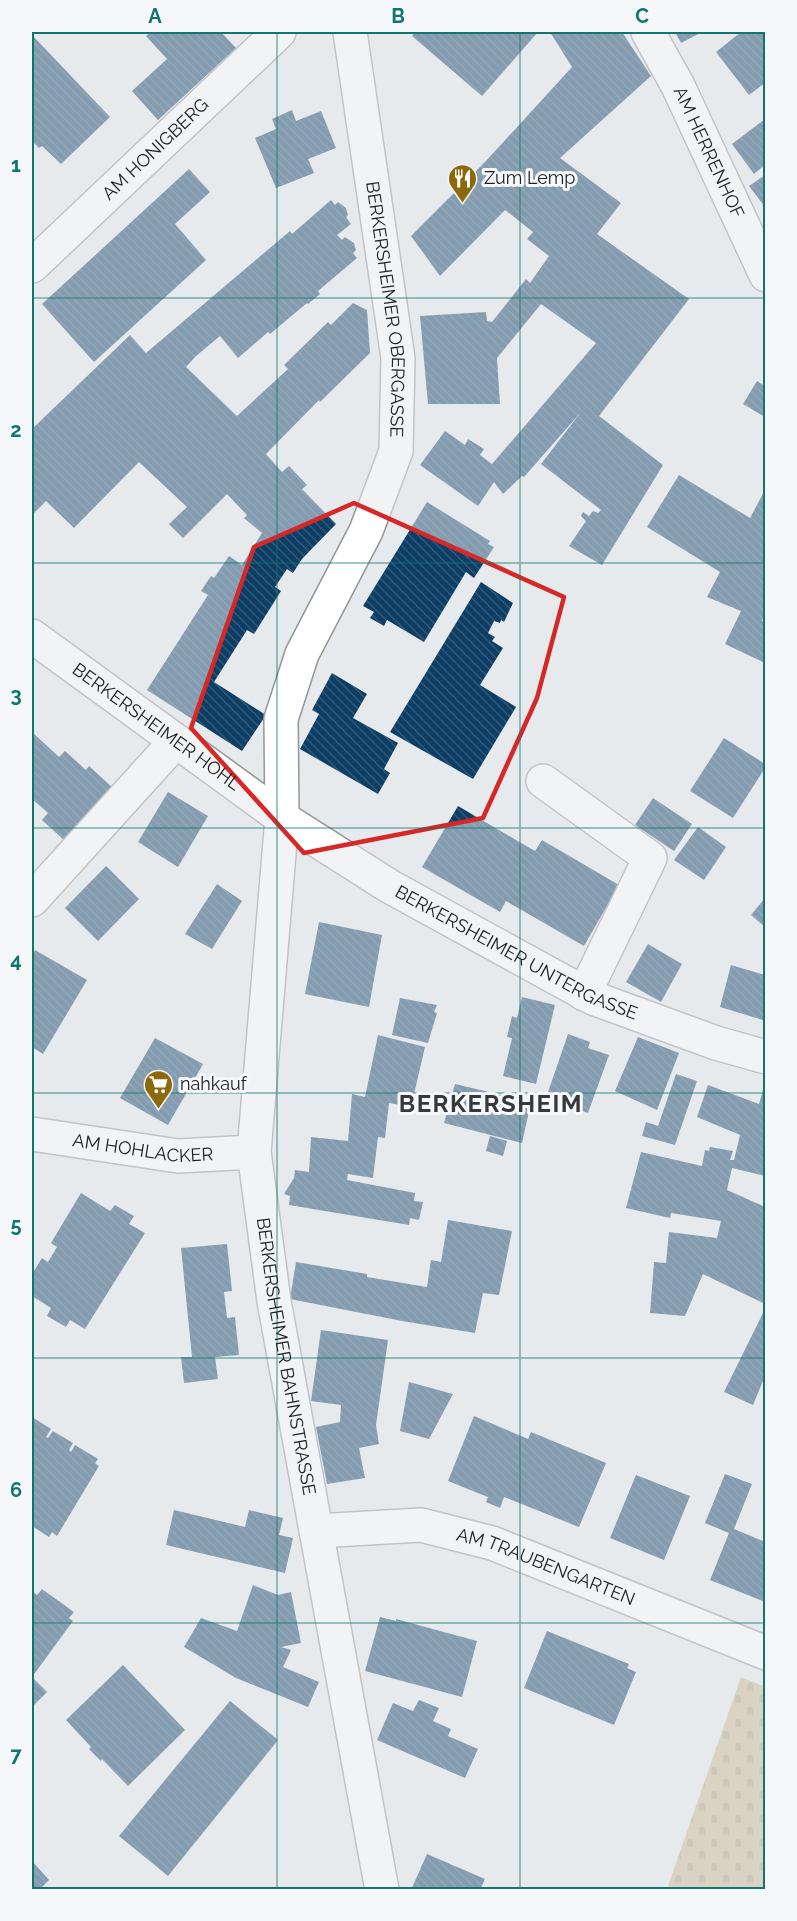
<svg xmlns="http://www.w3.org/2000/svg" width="797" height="1921" font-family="Raleway,sans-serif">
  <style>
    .cemetery { fill: url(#cemetery-stones) }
    .building { fill: url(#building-back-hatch) }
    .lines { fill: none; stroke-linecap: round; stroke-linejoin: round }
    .minor-casing { stroke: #939598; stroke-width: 36 }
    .minor { stroke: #fff; stroke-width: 33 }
    .marked { fill: none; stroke: #d62828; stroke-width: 4.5; stroke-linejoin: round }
    .grid { fill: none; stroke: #0f766e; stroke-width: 1.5; stroke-opacity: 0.55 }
    .labels { text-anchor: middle; stroke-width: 6; stroke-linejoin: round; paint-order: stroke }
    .street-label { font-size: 18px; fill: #202122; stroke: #f5f7fa }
    .poi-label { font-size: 18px; fill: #202122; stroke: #f5f7fa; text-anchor: start }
    .district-label { font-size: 24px; font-weight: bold; letter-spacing: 1.5px; fill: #36383a; stroke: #f5f7fa }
    .neatline { fill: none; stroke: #0f766e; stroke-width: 2 }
    .grid-label { font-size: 20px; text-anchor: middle; font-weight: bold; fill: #0f766e }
  </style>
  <defs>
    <pattern id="cemetery-stones" width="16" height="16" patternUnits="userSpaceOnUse" patternTransform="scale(1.5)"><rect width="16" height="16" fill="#cbb992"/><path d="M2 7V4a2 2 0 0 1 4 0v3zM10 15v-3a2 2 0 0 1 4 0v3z" fill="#ae9f7e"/></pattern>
    <pattern id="building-back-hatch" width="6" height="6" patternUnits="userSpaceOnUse" patternTransform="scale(1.5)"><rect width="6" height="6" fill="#0d3f66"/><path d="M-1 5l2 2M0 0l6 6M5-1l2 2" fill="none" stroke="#305877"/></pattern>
  </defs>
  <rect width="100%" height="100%" fill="#e7eaed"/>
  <polygon class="cemetery" points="741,1677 765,1687 765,1889 667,1889"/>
  <g class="building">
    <polygon points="151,32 221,32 236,48 158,120 132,91 167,59 146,36"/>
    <polygon points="415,32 538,32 482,96 412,36"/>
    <polygon points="550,32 622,32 651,76 560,158 621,203 597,234 689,299 599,416 663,465 602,565 569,546 586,521 581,516 583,512 589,516 593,511 598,513 601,510 541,464 581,412 524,477 522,476 503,494 494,482 478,506 420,465 445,431 465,445 468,439 484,449 480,455 492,464 596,343 541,304 497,358 500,404 428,404 420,316 486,312 487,321 492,322 526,279 530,283 549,256 527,239 533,232 505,210 440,276 411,236 485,162 572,67"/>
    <polygon points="675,32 702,32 681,43"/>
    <polygon points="741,32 765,32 765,83 749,95 716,52"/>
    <polygon points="32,35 110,117 61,164 42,146 39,148 32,141"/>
    <polygon points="292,110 296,121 321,111 336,148 308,159 314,173 276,188 255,138 276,129 272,119"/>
    <polygon points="765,119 765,165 754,174 732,144"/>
    <polygon points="189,169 210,192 175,224 206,260 94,362 42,304"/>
    <polygon points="765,175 765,207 749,186"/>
    <polygon points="331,200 335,205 338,202 346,208 348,215 346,217 351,224 337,235 342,240 345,237 354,243 356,250 353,253 357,258 318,291 320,294 308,304 307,303 270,334 268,332 238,358 220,336 196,356 186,367 237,416 288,369 284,365 328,322 331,325 353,303 367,310 370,353 320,402 319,400 266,454 282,472 289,466 307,485 302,489 336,524 302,559 293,573 287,569 275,587 281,591 254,634 247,630 214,682 266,715 242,751 147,690 208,595 201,591 211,576 214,578 229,556 242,565 262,533 244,518 247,515 227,494 183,538 169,524 187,507 139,462 74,528 46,501 32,515 32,429 130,335 146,353 290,231 292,234"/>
    <polygon points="757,381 765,386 765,417 743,404"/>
    <polygon points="679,475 750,518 765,490 765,613 762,621 765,622 765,663 725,644 741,611 707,597 720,572 647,527"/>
    <polygon points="427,502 490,541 488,544 494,547 474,578 466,572 424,642 387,620 384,626 370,618 374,612 363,606"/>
    <polygon points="481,582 513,603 504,622 501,620 500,623 494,621 488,633 495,637 492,641 503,648 480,685 516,707 473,779 390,732"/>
    <polygon points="332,673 367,694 353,718 398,743 384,769 390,773 378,794 300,749 319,714 312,710"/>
    <polygon points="32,732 59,757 65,751 86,770 89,766 113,788 65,841 42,820 48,813 32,799"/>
    <polygon points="724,738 765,764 765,768 733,818 690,791"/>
    <polygon points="168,792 208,816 178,867 138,842"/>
    <polygon points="653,798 692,824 674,851 635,825"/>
    <polygon points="458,806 535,851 542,840 619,885 584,946 506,901 500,912 422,867"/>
    <polygon points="698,827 726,847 704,880 674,860"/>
    <polygon points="106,866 139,899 98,941 65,908"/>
    <polygon points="217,884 242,901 212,949 185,934"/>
    <polygon points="765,898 765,927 751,915"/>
    <polygon points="319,922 382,935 369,1007 305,994"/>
    <polygon points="648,944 682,964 661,1002 626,982"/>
    <polygon points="35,950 87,980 43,1054 32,1047 32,957"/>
    <polygon points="731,965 765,975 765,1016 763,1020 720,1007"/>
    <polygon points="522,997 555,1005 536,1084 503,1076 512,1038 507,1037 512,1016 517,1018"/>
    <polygon points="400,998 437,1005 434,1012 437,1013 428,1043 392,1035"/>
    <polygon points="568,1034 590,1042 588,1048 609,1055 588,1113 546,1098"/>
    <polygon points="378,1035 425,1047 411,1107 389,1103 385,1138 378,1137 373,1178 348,1174 347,1180 415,1193 414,1201 423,1202 419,1220 410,1218 409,1225 289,1205 290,1196 284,1194 294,1178 295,1170 309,1172 311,1137 348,1141 352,1094 365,1097"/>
    <polygon points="638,1037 679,1053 657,1110 615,1091"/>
    <polygon points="155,1038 203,1064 168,1125 120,1098"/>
    <polygon points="676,1074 697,1081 675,1145 642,1136 646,1122 658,1126"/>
    <polygon points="765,1083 765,1176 732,1168 727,1190 765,1207 765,1304 703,1274 685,1316 650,1313 654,1262 666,1263 669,1232 717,1238 721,1221 671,1213 670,1218 626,1208 641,1152 702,1166 705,1150 709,1151 710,1147 733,1151 730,1160 734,1160 740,1135 697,1117 708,1085 759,1104"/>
    <polygon points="455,1084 531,1102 522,1143 444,1123"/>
    <polygon points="490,1136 507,1141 503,1156 486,1151"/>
    <polygon points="81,1193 110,1211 115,1205 134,1216 129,1224 145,1233 85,1329 70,1320 66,1327 47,1316 51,1308 32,1296 32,1274 42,1258 48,1262 57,1247 51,1243"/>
    <polygon points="448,1220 512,1231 499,1295 483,1293 475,1333 402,1321 290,1299 296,1262 367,1274 367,1277 427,1287 431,1260 441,1262"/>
    <polygon points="227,1244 232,1291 224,1292 227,1318 235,1317 239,1355 215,1357 218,1379 184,1383 181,1357 192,1357 181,1248"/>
    <polygon points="765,1309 765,1376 753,1405 724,1392"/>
    <polygon points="321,1330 388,1340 376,1425 379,1444 359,1448 365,1478 327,1484 316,1427 340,1422 341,1405 311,1401"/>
    <polygon points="409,1382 453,1394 429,1439 400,1431"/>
    <polygon points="474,1416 528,1439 531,1432 606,1463 579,1527 504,1497 500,1508 486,1502 488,1497 448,1481"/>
    <polygon points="32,1417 51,1429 46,1437 48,1438 53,1431 73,1443 69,1450 71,1452 75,1445 98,1459 95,1463 99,1466 57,1536 52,1532 49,1537 32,1526"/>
    <polygon points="725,1474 752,1484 734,1529 765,1542 765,1602 710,1580 729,1533 705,1523"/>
    <polygon points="636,1475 690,1496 664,1560 610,1538"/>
    <polygon points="174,1510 245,1527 249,1510 283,1518 279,1535 293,1538 285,1573 166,1545"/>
    <polygon points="253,1585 278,1595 291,1592 301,1643 281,1647 291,1650 283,1667 319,1682 308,1707 236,1678 184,1647 201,1618 237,1631"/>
    <polygon points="42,1589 74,1612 69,1618 73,1621 32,1677 47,1692 32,1707 32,1591 37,1595"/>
    <polygon points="380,1617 396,1621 396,1619 477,1641 462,1697 365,1671"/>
    <polygon points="547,1631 629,1664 627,1668 636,1672 614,1725 524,1688"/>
    <polygon points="123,1665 185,1730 128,1786 102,1759 101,1761 89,1749 91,1747 66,1720"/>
    <polygon points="419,1700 439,1708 433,1721 451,1729 448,1736 478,1749 465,1778 377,1740 393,1703 413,1711"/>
    <polygon points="230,1701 278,1740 168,1876 119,1836"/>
    <polygon points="427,1854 485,1879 480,1890 411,1890"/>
    <polygon points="32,1861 49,1880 39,1890 32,1890"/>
  </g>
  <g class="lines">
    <defs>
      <g id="minor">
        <path id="s1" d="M350,32L398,358L396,451L366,531L302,654L281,719L282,818L254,1152L274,1301L382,1890"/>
        <path id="s2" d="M648,32L678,86L766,275"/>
        <path id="s3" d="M32,266L279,32"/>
        <path id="s4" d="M32,636L282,818L389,886L593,998L716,1043L766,1057"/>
        <polyline points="543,781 650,858 584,994"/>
        <polyline points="32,900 176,741"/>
        <path id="s5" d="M32,1134L178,1156L254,1152"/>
        <path id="s6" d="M316,1531L421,1525L492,1543L766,1653"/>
      </g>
    </defs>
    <use href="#minor" class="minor-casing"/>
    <use href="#minor" class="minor"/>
  </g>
  <path d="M0 0H797V1921H0ZM354,503L564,597L537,698L483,818L304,853L191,728L254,547Z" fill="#e7eaed" fill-opacity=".55" fill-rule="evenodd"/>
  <path class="marked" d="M354,503L564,597L537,698L483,818L304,853L191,728L254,547Z"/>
  <path class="grid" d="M277,32V1890M520,32V1890M32,298H766M32,563H766M32,828H766M32,1093H766M32,1358H766M32,1623H766"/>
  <defs>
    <symbol id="restaurant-pin" viewBox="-11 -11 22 30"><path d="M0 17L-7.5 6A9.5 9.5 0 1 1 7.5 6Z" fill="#8c690a" stroke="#f5f7fa"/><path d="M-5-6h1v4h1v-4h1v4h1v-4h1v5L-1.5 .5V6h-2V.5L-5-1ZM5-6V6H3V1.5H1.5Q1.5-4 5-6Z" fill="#fff"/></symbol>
    <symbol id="supermarket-pin" viewBox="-11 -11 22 30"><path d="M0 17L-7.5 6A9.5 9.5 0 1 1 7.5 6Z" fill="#8c690a" stroke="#f5f7fa"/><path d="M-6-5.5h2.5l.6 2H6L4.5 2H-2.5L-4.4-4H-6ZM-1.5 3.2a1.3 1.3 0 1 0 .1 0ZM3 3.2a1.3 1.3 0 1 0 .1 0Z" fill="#fff"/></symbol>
  </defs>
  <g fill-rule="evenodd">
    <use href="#restaurant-pin" x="446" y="162" width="33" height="45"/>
    <use href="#supermarket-pin" x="142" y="1068" width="33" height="45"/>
  </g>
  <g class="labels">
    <g class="street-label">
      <text dy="6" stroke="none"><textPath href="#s3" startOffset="170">AM HONIGBERG</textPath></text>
      <text dy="6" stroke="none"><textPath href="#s2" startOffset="135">AM HERRENHOF</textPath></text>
      <text dy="6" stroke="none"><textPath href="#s1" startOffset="280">BERKERSHEIMER OBERGASSE</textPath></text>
      <text dy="6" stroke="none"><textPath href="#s4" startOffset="154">BERKERSHEIMER HOHL</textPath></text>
      <text dy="6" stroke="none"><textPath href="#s4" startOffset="580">BERKERSHEIMER UNTERGASSE</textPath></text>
      <text dy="6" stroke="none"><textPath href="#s5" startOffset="112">AM HOHLACKER</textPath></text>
      <text dy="6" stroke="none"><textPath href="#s1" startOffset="1356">BERKERSHEIMER BAHNSTRASSE</textPath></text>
      <text dy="6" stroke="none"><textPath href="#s6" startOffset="237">AM TRAUBENGARTEN</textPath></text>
    </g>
    <g class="poi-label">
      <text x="484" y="184">Zum Lemp</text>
      <text x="180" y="1090">nahkauf</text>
    </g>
    <g class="district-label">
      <text x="491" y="1112">BERKERSHEIM</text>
    </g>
  </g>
  <rect width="797" height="1921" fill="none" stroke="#f5f7fa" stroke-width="66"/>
  <rect x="33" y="33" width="731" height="1855" class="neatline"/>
  <g class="grid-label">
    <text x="155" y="23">A</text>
    <text x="398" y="23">B</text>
    <text x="642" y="23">C</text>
    <text x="16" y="172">1</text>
    <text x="16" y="437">2</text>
    <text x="16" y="702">3</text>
    <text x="16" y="967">4</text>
    <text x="16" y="1232">5</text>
    <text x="16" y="1497">6</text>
    <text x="16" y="1762">7</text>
  </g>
</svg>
